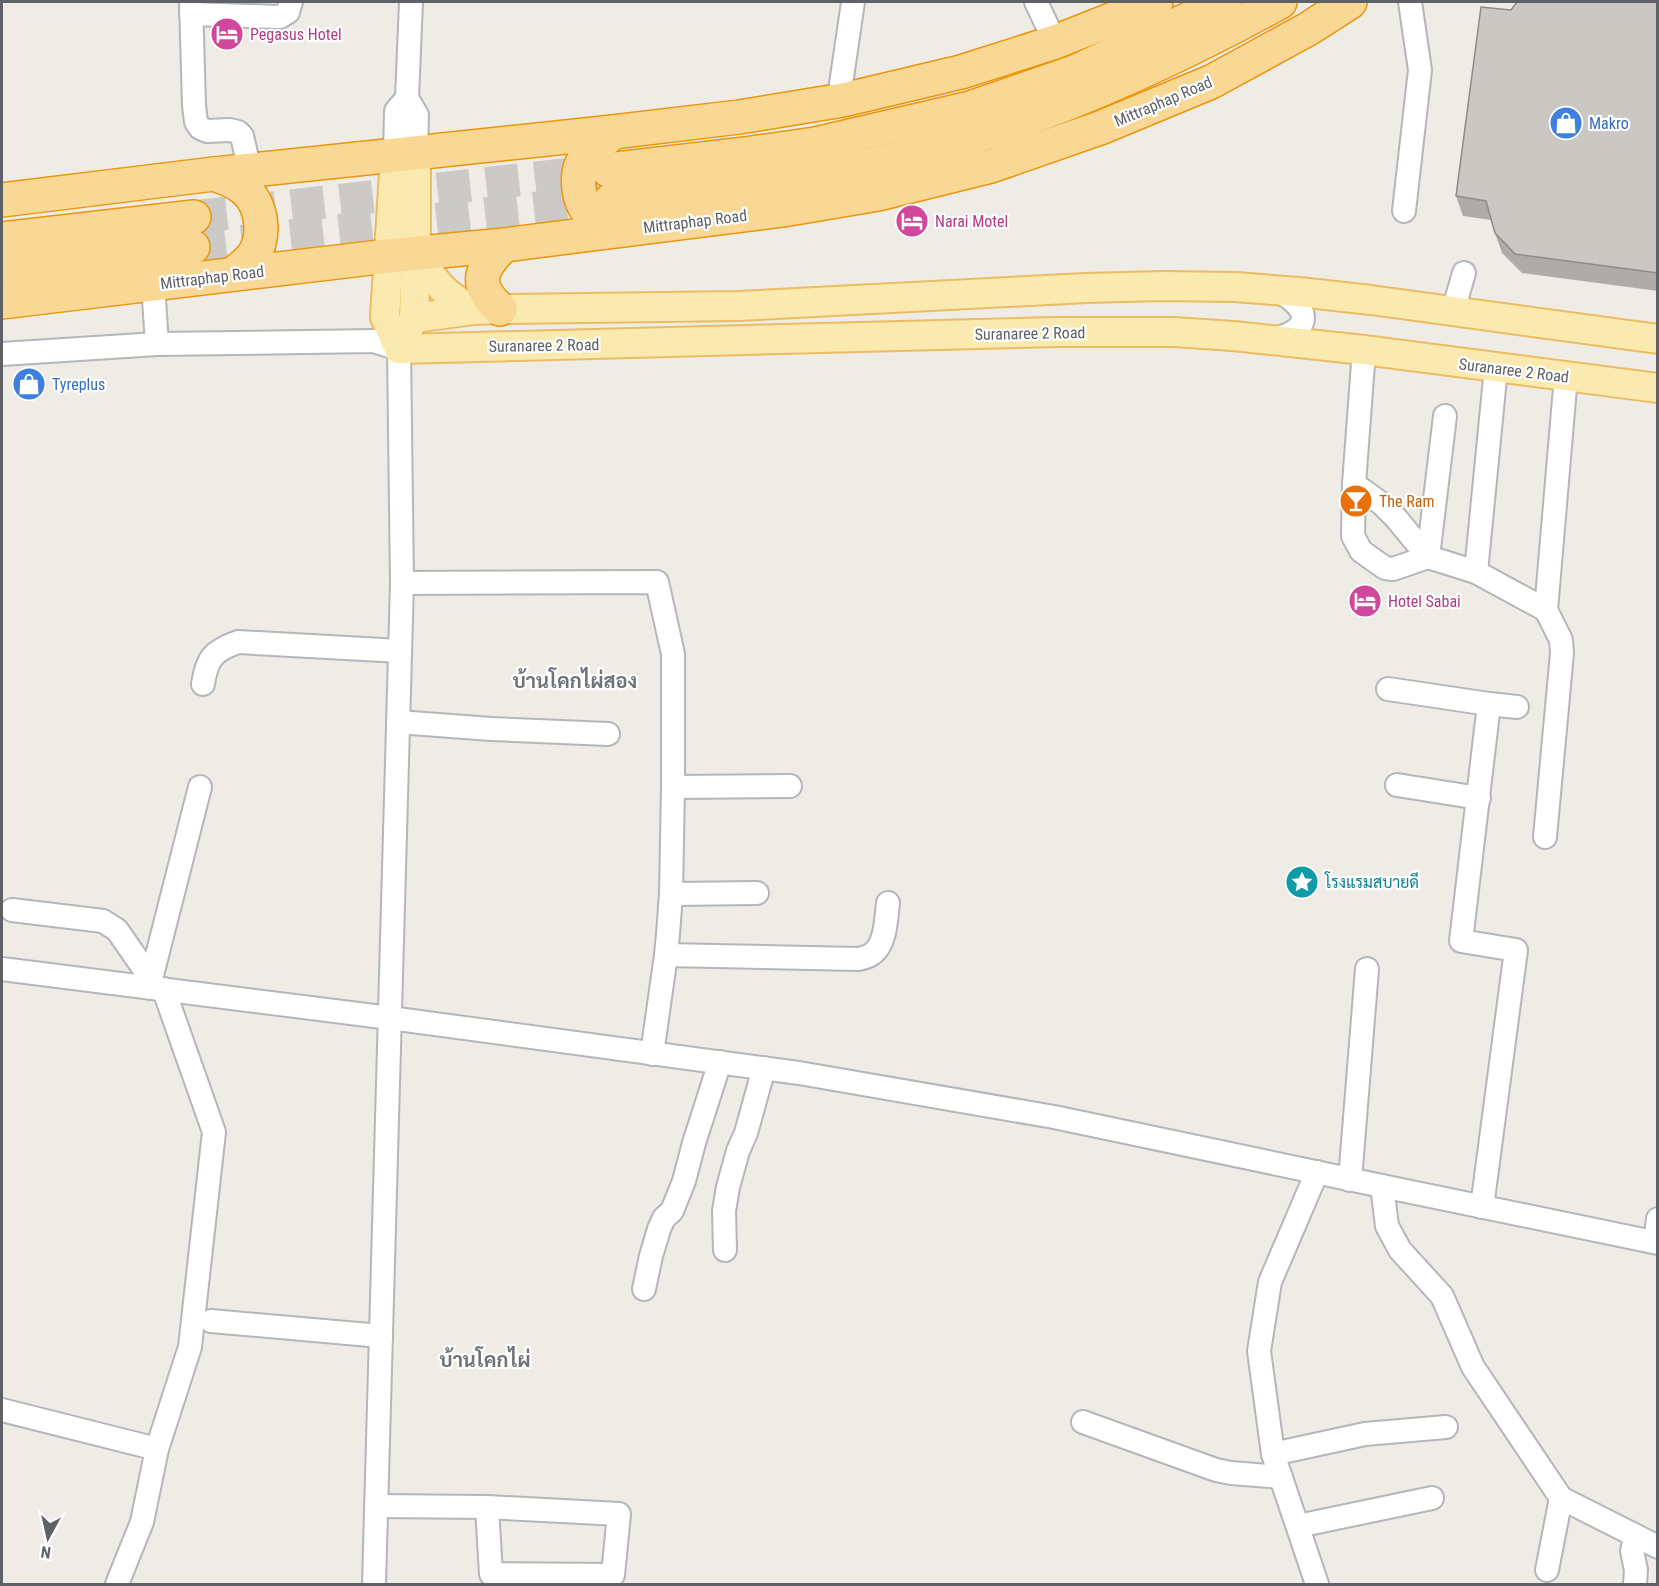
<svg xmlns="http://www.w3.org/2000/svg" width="1659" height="1586" font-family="'Roboto Condensed',Sarabun,sans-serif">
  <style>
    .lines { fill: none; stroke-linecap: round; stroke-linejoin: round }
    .highway-tunnel { stroke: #cbcac6; stroke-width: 33; stroke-dasharray: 33 16; stroke-linecap: butt }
    .minor-casing { stroke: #b3b6ba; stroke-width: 26 }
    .major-casing { stroke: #ebbc63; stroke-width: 32 }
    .highway-casing { stroke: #eb950a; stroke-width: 36 }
    .minor { stroke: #fff; stroke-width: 22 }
    .major { stroke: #fbeaaf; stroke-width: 28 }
    .highway { stroke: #f8d894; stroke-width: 33 }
    .wall { fill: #afaba8 }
    .building { fill: #cbc7c3; stroke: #8e8b88; stroke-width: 1.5 }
    .labels { text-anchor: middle; stroke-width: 4.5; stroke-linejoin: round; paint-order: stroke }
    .hotel-label { font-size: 16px; fill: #b23c85; stroke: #fff; text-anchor: start }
    .street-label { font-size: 16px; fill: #5e6266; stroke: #fff }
    .shop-label { font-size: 16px; fill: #366cbe; stroke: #fff; text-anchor: start }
    .food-label { font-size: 16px; fill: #c56008; stroke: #fff; text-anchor: start }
    .culture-label { font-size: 16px; fill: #0d838f; stroke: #fff; text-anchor: start }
    .quarter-label { font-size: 20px; font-weight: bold; fill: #6f7478; stroke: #fff }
  </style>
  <rect width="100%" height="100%" fill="#efece6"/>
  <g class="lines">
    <g class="highway-tunnel">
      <polyline points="194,217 606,170"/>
      <polyline points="193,247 609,200"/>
    </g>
    <defs>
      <g id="minor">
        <polyline points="191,2 194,105 196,122 200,128 207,131 230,130 238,132 242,136 250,171"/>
        <polyline points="411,2 407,98 417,115 416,154"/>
        <polyline points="1036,2 1055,42"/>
        <polyline points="191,14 280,17 288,12 291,2"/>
        <polyline points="843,100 841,84 853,2"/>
        <polyline points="395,156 396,111 407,98"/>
        <polyline points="1404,211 1420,70 1410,2"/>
        <polyline points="153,284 157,344"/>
        <polyline points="1453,311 1464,273"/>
        <path d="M1273,339C1315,330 1310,307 1276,290"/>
        <polyline points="1364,350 1354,484 1382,504 1396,518 1428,557 1476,572 1546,610"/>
        <polyline points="2,354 157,344 374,341 399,349 402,583 374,1584"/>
        <polyline points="1354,484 1353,536 1361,551 1385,568 1393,569 1428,557 1445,416"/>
        <polyline points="1476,572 1496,368"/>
        <polyline points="402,583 657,582 673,654 673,787 671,894 668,934 666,955 652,1054"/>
        <path d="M203,684C207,658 213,651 238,642L400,651"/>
        <polyline points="1388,689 1489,704 1517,707"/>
        <polyline points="398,722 491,729 608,734"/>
        <polyline points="1397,785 1479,798"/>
        <polyline points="673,787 790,786"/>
        <polyline points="1545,837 1562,653 1561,640 1546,610 1566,376"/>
        <polyline points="671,894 757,893"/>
        <polyline points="12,910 103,921 117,930 151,979"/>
        <path d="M666,955L858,959C863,958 868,957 872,954C886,944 886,919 888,903"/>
        <polyline points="2,969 390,1018 799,1073 1054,1117 1382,1186 1658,1243"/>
        <polyline points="151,988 151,979 200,787"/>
        <polyline points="1317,1172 1270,1282 1259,1351 1273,1454 1317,1584"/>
        <polyline points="1350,1180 1367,969"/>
        <polyline points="1382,1186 1387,1226 1400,1250 1442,1296 1473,1367 1561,1498 1658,1547"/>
        <polyline points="1482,1207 1516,950 1461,941 1489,704"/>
        <polyline points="1655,1242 1658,1219"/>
        <polyline points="725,1250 724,1211 728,1187 738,1151 746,1133 764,1068"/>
        <polyline points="644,1289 651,1256 659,1229 664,1218 672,1211 684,1181 694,1143 720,1062"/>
        <polyline points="211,1321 381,1336"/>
        <polyline points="2,1410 157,1449"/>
        <polyline points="1083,1422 1216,1470 1231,1473 1281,1477"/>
        <polyline points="1273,1454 1365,1434 1446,1427"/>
        <polyline points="376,1506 487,1507 619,1514 613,1575 491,1574 487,1507"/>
        <polyline points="1298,1526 1432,1498"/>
        <polyline points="1635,1537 1632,1551 1636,1570 1635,1584"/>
        <polyline points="1547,1570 1561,1498"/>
        <polyline points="117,1584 142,1522 157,1449 190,1347 214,1132 166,996 164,989"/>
      </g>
      <g id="major">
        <polyline points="395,156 385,317 399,349"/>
        <path d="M416,253C436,282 441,293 474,310"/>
        <polyline points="414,318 474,310 500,309 739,306 1086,288 1163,286 1236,287 1299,292 1371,300 1658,339"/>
        <polyline points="406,333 414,318 416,253 416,154"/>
        <polyline points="399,349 1056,332 1174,332 1233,336 1364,350 1658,388"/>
      </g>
      <g id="highway">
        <path d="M613,132C605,140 593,148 586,157C574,172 577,200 590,214C598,222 613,226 623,230"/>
        <polyline points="608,170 745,154 815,144 970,108 1077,71 1225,2"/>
        <path d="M214,174C224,178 235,181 244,189C263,204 267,240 251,258C246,264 239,269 233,274"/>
        <polyline points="2,200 214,174 613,132 739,117 843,100 961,72 1055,42 1156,2"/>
        <path d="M611,200C707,189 805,182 899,158C1033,125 1160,68 1280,2"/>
        <polyline points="2,239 194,217"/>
        <polyline points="2,269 193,247"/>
        <polyline points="2,302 388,256 504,245 783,210 878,194 991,166 1100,128 1211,82 1308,29 1350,2"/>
        <path d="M500,309C472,284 481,268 504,245"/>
      </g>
    </defs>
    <use href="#minor" class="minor-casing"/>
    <use href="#major" class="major-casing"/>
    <use href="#highway" class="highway-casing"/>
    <use href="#minor" class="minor"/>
    <use href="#major" class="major"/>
    <use href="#highway" class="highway"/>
  </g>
  <polygon class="wall" points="1658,2 1658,291 1522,273 1502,253 1495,233 1491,220 1463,216 1456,196 1511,10"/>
  <polygon class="building" points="1517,2 1658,2 1658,273 1515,254 1495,233 1486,201 1456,196 1481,7 1511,10"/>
  <defs>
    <symbol id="hotel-disc" viewBox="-11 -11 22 22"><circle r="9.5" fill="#d1479c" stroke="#fff"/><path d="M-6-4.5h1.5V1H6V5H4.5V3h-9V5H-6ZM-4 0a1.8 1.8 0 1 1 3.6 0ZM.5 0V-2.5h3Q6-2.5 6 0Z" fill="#fff"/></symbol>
    <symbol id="shop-disc" viewBox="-11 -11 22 22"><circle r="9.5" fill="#3f7fe0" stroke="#fff"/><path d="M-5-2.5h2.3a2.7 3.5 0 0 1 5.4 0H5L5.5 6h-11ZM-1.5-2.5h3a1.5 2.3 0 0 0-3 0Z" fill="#fff"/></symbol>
    <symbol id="bar-disc" viewBox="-11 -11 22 22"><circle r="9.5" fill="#e8710a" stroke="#fff"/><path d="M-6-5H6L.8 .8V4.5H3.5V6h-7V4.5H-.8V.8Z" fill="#fff"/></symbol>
    <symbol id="sight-disc" viewBox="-11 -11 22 22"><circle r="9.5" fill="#0f9aa8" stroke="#fff"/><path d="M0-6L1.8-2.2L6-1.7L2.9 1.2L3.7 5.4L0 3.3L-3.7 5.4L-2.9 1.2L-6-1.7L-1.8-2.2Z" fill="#fff"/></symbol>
  </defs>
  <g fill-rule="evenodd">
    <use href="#hotel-disc" x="208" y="15" width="38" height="38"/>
    <use href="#shop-disc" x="1547" y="104" width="38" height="38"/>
    <use href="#hotel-disc" x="893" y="202" width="38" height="38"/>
    <use href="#shop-disc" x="10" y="365" width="38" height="38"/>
    <use href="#bar-disc" x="1337" y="482" width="38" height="38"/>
    <use href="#hotel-disc" x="1346" y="582" width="38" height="38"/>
    <use href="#sight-disc" x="1283" y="863" width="38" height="38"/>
  </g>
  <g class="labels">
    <g class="hotel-label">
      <text x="250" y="40">Pegasus Hotel</text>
      <text x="935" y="227">Narai Motel</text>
      <text x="1388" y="607">Hotel Sabai</text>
    </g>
    <g class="street-label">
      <text transform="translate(1163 101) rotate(-23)" y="6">Mittraphap Road</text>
      <text transform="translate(695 221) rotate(-7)" y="6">Mittraphap Road</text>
      <text transform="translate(212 277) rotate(-7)" y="6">Mittraphap Road</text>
      <text transform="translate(1030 333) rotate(-1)" y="6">Suranaree 2 Road</text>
      <text transform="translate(544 345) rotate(-1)" y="6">Suranaree 2 Road</text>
      <text transform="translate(1514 370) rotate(7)" y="6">Suranaree 2 Road</text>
    </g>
    <g class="shop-label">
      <text x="1589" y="129">Makro</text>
      <text x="52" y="390">Tyreplus</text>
    </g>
    <g class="food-label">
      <text x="1379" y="507">The Ram</text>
    </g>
    <g class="culture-label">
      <text x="1325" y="888">โรงแรมสบายดี</text>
    </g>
    <g class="quarter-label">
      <text x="575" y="688">บ้านโคกไผ่สอง</text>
      <text x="485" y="1367">บ้านโคกไผ่</text>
    </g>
  </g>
  <rect width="1659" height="1586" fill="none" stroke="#5e6266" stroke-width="6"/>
  <g transform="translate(48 1538) rotate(188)" stroke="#ffffff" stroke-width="4.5" paint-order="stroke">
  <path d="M0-4.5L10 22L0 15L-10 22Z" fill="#5e6266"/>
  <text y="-9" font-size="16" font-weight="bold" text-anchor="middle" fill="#5e6266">N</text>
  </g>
</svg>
